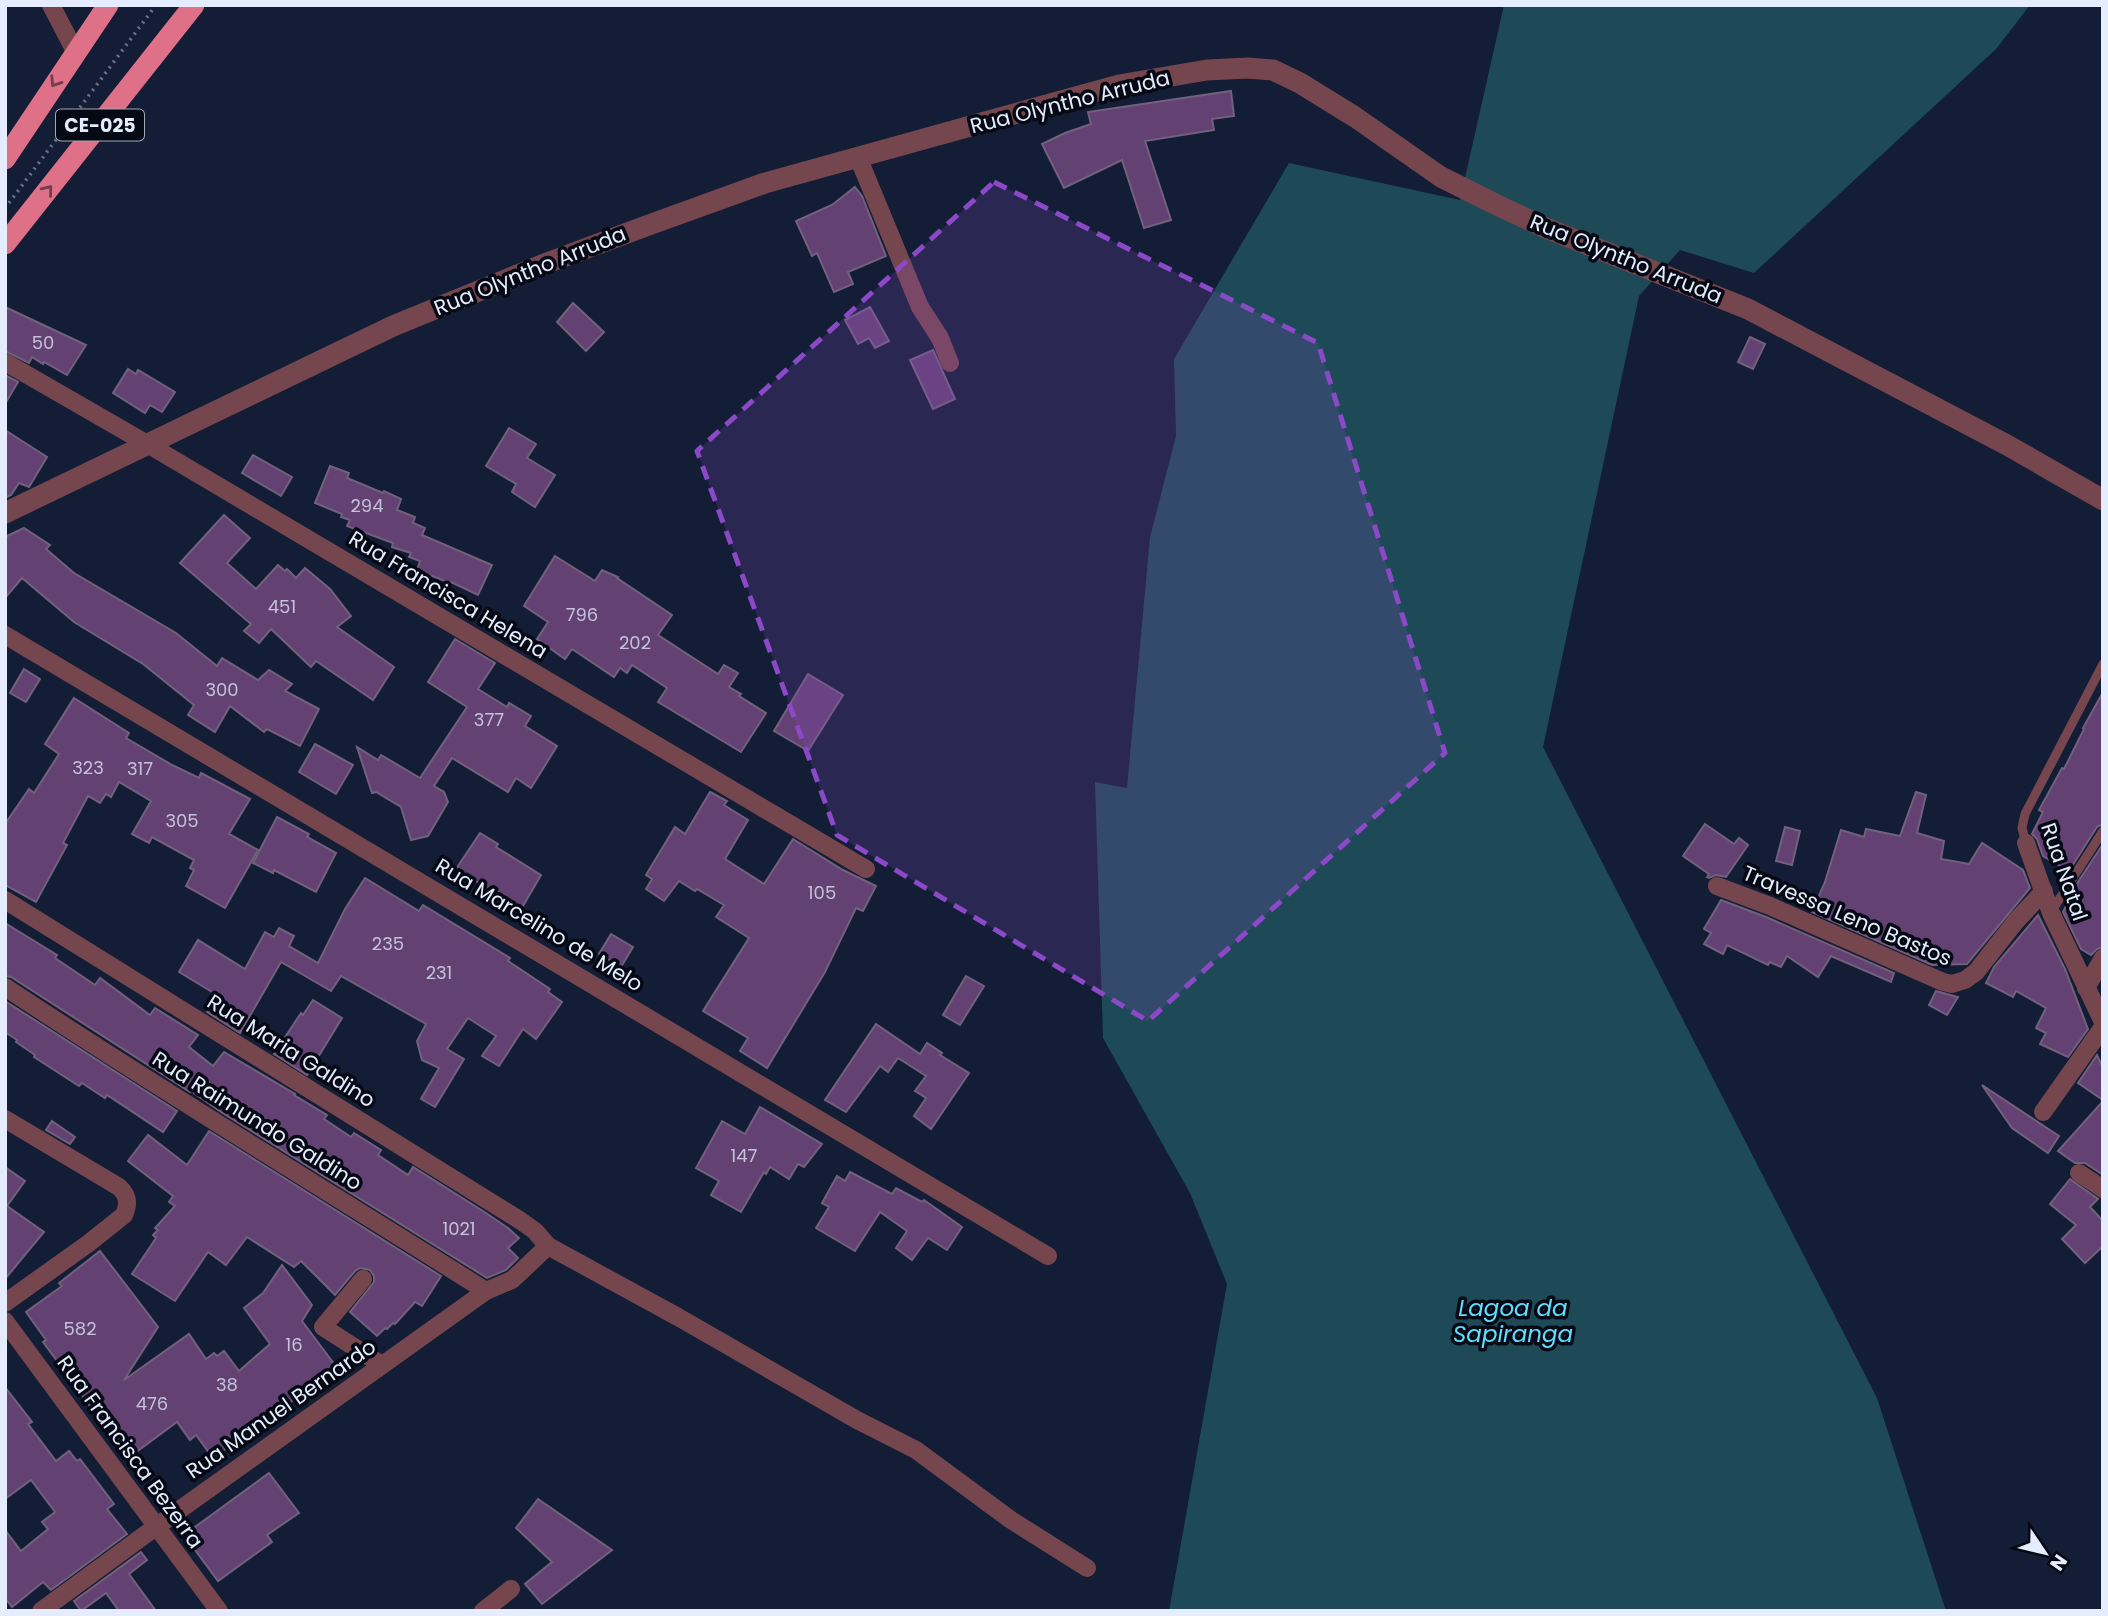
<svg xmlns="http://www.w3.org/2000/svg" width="2108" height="1616" font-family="Poppins,sans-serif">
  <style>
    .water { fill: #1d4a56 }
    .building { fill: #634273; stroke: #72607c; stroke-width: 2 }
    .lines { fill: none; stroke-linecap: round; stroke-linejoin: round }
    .path { stroke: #6a7489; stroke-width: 3.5; stroke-dasharray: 2 5; stroke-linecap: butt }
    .service { stroke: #76464f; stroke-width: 9 }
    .minor { stroke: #76464f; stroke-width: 18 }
    .tertiary { stroke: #76464f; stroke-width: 21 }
    .trunk { stroke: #de7188; stroke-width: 21 }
    .oneway { stroke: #723d4e }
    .marked { fill: #8b49c8; fill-opacity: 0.2; stroke: #8b49c8; stroke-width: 5; stroke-dasharray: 14 9; stroke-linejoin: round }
    .labels { text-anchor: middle; stroke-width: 7; stroke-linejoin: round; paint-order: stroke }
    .number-label { font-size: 18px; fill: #c4c2da }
    .shield { fill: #050913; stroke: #a1a8b7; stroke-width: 2 }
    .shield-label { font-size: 19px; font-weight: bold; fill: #e4ecfd }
    .street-label { font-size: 21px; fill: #e4ecfd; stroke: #050913 }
    .water-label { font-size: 23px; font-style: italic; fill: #61ddfd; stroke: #050913 }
  </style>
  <rect width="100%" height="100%" fill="#131e36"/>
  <polygon class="water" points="1504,5 2030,5 1996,49 1754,273 1680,250 1639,296 1543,747 1877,1398 1946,1611 1169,1611 1227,1284 1190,1193 1103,1038 1095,782 1127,788 1150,537 1176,436 1174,359 1289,163 1460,200"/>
  <g class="building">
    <polygon points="1231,91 1234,116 1212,119 1214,130 1145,141 1171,220 1144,228 1122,160 1064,188 1042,144 1065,133 1091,124 1088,112"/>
    <polygon points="855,187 862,196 886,256 848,272 853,284 834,292 817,253 812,256 796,221 832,205"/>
    <polygon points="573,303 604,332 586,351 557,322"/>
    <polygon points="5,307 86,345 67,375 44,362 43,364 32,357 29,363 5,351"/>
    <polygon points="870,307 889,341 875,348 869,338 858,344 845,320"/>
    <polygon points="1750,337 1765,344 1753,369 1738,362"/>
    <polygon points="933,350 955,399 933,409 910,360"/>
    <polygon points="128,369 136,374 138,370 175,392 162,412 150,405 145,413 113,393"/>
    <polygon points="5,375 18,382 5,404"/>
    <polygon points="509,428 536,444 527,458 555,475 535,507 512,492 516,484 486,466"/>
    <polygon points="5,430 47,457 29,487 19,483 11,495 5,498"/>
    <polygon points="253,455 292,477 281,496 242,473"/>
    <polygon points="330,466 349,473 347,478 383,493 384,491 401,499 397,510 415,517 413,523 425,528 422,535 492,565 478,595 451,582 450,583 417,570 420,561 409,557 411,553 392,547 393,543 347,526 350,520 341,517 342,514 315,503"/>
    <polygon points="224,515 250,538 227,563 256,589 278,565 285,571 287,569 296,578 305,568 330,589 351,616 337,627 394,667 373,700 316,661 311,667 271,629 259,643 244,631 251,624 180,563"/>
    <polygon points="24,528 50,545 46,549 74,573 176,633 217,666 222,658 258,680 269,670 292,684 285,691 319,709 300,746 267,729 264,732 230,706 215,732 188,715 194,705 143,664 74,622 22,578 5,598 5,537"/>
    <polygon points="555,556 595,581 602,570 618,577 617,578 672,615 658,635 718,674 724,665 738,673 729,687 741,694 739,696 766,713 741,752 658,702 667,688 632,665 627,673 620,668 614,677 572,649 565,659 537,639 548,622 524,606"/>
    <polygon points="455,639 495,663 478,689 507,707 509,703 531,716 525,726 557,746 531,788 516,778 508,792 452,758 434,786 444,792 448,802 428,836 411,840 401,807 376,792 372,793 357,747 378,760 381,755 420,778 467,707 428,682"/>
    <polygon points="24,669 40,679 26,702 10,693"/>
    <polygon points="808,674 843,695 808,751 774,731"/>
    <polygon points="2103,692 2103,824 2097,827 2069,871 2043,856 2037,839 2032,834 2043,812 2039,810 2062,768 2064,769 2084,729 2083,728"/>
    <polygon points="74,698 129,733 126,738 172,765 199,778 201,773 250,799 229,834 258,850 225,908 186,886 194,870 190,868 194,860 152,837 149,843 132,834 151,801 119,782 111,797 106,794 100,803 88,796 63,843 67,845 36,902 5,885 5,824 29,789 34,793 59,754 45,744"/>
    <polygon points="315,744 353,765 336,794 299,772"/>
    <polygon points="710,792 727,801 724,805 748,820 725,859 764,884 793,839 843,870 876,886 863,911 856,908 825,972 767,1068 740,1051 748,1038 703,1011 749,938 716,917 724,905 697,889 695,891 679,881 664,901 646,889 652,879 646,875 675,827 685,834"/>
    <polygon points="1916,792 1926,795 1917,833 1944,841 1941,859 1969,864 1982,843 2023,870 2030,888 1967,964 1932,965 1812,912 1825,882 1841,830 1864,837 1866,829 1900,836"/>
    <polygon points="277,817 309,834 307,837 336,853 316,892 274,870 273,873 253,863"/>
    <polygon points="1705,824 1734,844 1739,838 1748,845 1726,877 1716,875 1709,878 1707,877 1709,874 1683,856"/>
    <polygon points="1785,827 1800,831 1792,865 1776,861"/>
    <polygon points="480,833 498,844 496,847 541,875 519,913 480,890 482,885 456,869"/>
    <polygon points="2103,844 2103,947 2097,949 2091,955 2081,949 2063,912 2078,882"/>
    <polygon points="365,878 419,911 423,905 510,958 508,961 550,989 548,992 562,1002 536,1039 523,1029 499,1066 482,1056 496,1036 468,1018 447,1049 464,1059 435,1107 421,1099 439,1068 422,1060 417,1041 426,1024 341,976 331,991 281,962 240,1033 207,1012 217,995 179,972 198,940 245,969 265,932 274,937 279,928 294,936 289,946 318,963 345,909"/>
    <polygon points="1721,900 1766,917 1894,973 1891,982 1831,956 1818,977 1787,956 1781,967 1770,962 1768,965 1727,945 1723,954 1704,944 1711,933 1704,929"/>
    <polygon points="2038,915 2065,969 2088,1029 2068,1057 2040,1044 2046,1033 2036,1028 2046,1008 2016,991 2013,997 1986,983 1994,967"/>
    <polygon points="5,923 57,955 55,958 95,985 100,978 150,1015 155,1008 198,1035 189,1047 213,1066 224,1052 295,1094 294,1095 327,1115 324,1119 351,1137 354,1133 381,1150 378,1155 408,1175 413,1167 483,1211 508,1228 519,1238 508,1248 518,1258 506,1270 487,1278 221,1112 191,1091 190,1092 11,977 5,976"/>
    <polygon points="611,934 633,947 621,967 599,954"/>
    <polygon points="966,976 984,986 960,1025 943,1015"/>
    <polygon points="1936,991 1958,997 1947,1015 1929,1005"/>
    <polygon points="313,1000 342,1018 307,1075 274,1054 301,1013 303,1015"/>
    <polygon points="5,1001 177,1111 163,1132 107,1095 105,1098 82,1083 79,1086 34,1057 35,1055 16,1042 17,1040 5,1032"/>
    <polygon points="876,1024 920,1054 927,1043 942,1053 940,1055 969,1073 931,1129 914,1116 926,1098 915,1091 926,1076 898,1058 888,1072 880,1066 846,1112 825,1100"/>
    <polygon points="2097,1055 2103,1068 2103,1100 2078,1083"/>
    <polygon points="1982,1085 2059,1136 2048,1153 2012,1128"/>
    <polygon points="2103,1101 2103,1175 2085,1163 2075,1163 2058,1151"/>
    <polygon points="760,1107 822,1144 804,1167 798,1164 789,1179 770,1167 766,1174 764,1172 741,1212 711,1195 719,1181 696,1168 722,1121 745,1134"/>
    <polygon points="52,1121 75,1137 70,1144 46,1130"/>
    <polygon points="209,1131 441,1276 422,1306 415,1302 395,1324 393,1323 387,1329 385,1328 377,1336 350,1312 374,1282 374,1276 370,1270 360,1268 355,1271 335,1295 301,1261 294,1267 247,1237 226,1265 208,1252 175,1301 132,1274 156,1238 153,1235 158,1230 155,1228 175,1206 169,1202 173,1196 128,1161 148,1135 187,1165"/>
    <polygon points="5,1167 25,1181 7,1206 44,1232 5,1279"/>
    <polygon points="850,1172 892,1194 896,1188 922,1202 924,1200 962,1227 947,1250 928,1238 912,1260 896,1248 907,1231 880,1212 855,1251 816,1228 829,1207 822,1203 837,1176 845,1181"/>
    <polygon points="2070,1179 2098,1199 2090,1207 2103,1221 2103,1246 2085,1263 2062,1239 2076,1225 2050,1204"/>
    <polygon points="100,1251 158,1327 124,1380 189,1334 206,1359 214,1353 217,1356 224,1351 239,1371 270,1344 244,1308 263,1293 282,1265 312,1305 302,1321 341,1373 327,1384 326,1382 311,1392 307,1387 278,1414 276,1411 213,1458 196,1435 190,1440 177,1422 128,1458 81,1394 86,1390 60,1359 57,1361 43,1342 46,1340 26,1312 62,1286 59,1283"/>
    <polygon points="5,1387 32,1422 28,1424 56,1461 69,1451 77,1461 80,1459 114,1504 107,1509 127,1534 51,1590 43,1582 12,1607 5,1598 5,1530 21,1551 48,1529 42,1522 55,1512 31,1480 5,1499"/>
    <polygon points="269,1473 299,1513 267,1535 272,1542 218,1581 184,1535"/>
    <polygon points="538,1499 612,1550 542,1604 525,1584 552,1562 516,1528"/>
    <polygon points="141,1552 147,1560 129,1574 156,1611 119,1611 106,1593 81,1611 74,1601"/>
  </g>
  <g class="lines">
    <polyline class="path" points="9,203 156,5"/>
    <g class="service">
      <polyline points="2026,843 2022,828 2025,814 2103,664"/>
      <polyline points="2051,912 2103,831"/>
    </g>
    <g class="minor">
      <polyline points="51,5 75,51"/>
      <polyline points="858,157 920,307 940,338 950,363"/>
      <polyline points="5,362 149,445 866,869"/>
      <polyline points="5,635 1048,1256"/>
      <polyline points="2026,843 2051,913 2103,1022"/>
      <polyline points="1717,886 1770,906 1943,982 1952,984 1965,980 1976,972 2016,921 2044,891"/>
      <polyline points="5,900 521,1221 535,1231 548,1246 678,1317 857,1420 916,1450 1011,1520 1087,1568"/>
      <path d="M5,987C163,1092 326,1190 486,1291"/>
      <polyline points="2086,988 2103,958"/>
      <polyline points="2043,1112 2103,1027"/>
      <path d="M5,1119L119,1187C128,1195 129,1204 124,1215L89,1243L5,1303"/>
      <polyline points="2079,1173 2103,1189"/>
      <polyline points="363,1279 323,1327 382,1365"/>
      <polyline points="5,1321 219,1611"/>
      <polyline points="41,1611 157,1526 486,1291 512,1280 548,1246"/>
      <polyline points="483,1611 511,1589"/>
    </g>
    <polyline class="tertiary" points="5,513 393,326 547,263 646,226 765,183 1119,85 1207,70 1248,68 1273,70 1300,83 1355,117 1441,177 1497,205 1546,228 1748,309 2007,445 2103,500"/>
    <g class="trunk">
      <polyline points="5,159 108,5"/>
      <polyline points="5,244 194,5"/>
    </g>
  </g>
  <defs><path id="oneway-chevron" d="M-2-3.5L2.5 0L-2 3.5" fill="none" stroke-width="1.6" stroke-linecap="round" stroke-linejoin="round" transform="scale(1.75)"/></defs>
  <g class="oneway">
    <use href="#oneway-chevron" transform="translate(55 82) rotate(123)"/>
    <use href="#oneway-chevron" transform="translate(48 190) rotate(-51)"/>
  </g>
  <path class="marked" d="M994,182L1318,343L1445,753L1148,1021L837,835L697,451Z"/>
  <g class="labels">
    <g class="number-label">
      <text x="43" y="349">50</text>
      <text x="367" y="512">294</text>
      <text x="282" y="613">451</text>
      <text x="582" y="621">796</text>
      <text x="635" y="649">202</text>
      <text x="222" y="696">300</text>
      <text x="489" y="726">377</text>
      <text x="88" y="774">323</text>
      <text x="140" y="775">317</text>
      <text x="182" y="827">305</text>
      <text x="822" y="899">105</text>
      <text x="388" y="950">235</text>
      <text x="439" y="979">231</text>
      <text x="744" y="1162">147</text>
      <text x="459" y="1235">1021</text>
      <text x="80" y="1335">582</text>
      <text x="294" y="1351">16</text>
      <text x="227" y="1391">38</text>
      <text x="152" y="1410">476</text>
    </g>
    <rect class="shield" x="56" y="109.5" width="88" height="31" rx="5"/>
    <g class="shield-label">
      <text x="100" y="132">CE-025</text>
    </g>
    <g class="street-label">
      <text transform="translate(1070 102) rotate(-14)" y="7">Rua Olyntho Arruda</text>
      <text transform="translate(1626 259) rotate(22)" y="7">Rua Olyntho Arruda</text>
      <text transform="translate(530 271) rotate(-22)" y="7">Rua Olyntho Arruda</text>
      <text transform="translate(448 595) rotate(31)" y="7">Rua Francisca Helena</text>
      <text transform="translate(2064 872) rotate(71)" y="7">Rua Natal</text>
      <text transform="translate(1847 916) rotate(23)" y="7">Travessa Leno Bastos</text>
      <text transform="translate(539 925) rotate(31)" y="7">Rua Marcelino de Melo</text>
      <text transform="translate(291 1051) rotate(32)" y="7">Rua Maria Galdino</text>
      <text transform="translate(257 1121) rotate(32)" y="7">Rua Raimundo Galdino</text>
      <text transform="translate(281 1409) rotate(-35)" y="7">Rua Manuel Bernardo</text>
      <text transform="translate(130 1452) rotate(54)" y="7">Rua Francisca Bezerra</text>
    </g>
    <g class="water-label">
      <text x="1513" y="1316">Lagoa da<tspan x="1513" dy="26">Sapiranga</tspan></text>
    </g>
  </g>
  <rect width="2108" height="1616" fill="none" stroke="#e4ecfd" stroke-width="14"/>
  <g transform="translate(2045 1553) rotate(125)" stroke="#050913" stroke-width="5" paint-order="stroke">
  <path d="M0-5L12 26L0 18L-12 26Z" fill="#e4ecfd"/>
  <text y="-10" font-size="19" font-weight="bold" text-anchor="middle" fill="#e4ecfd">N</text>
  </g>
</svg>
